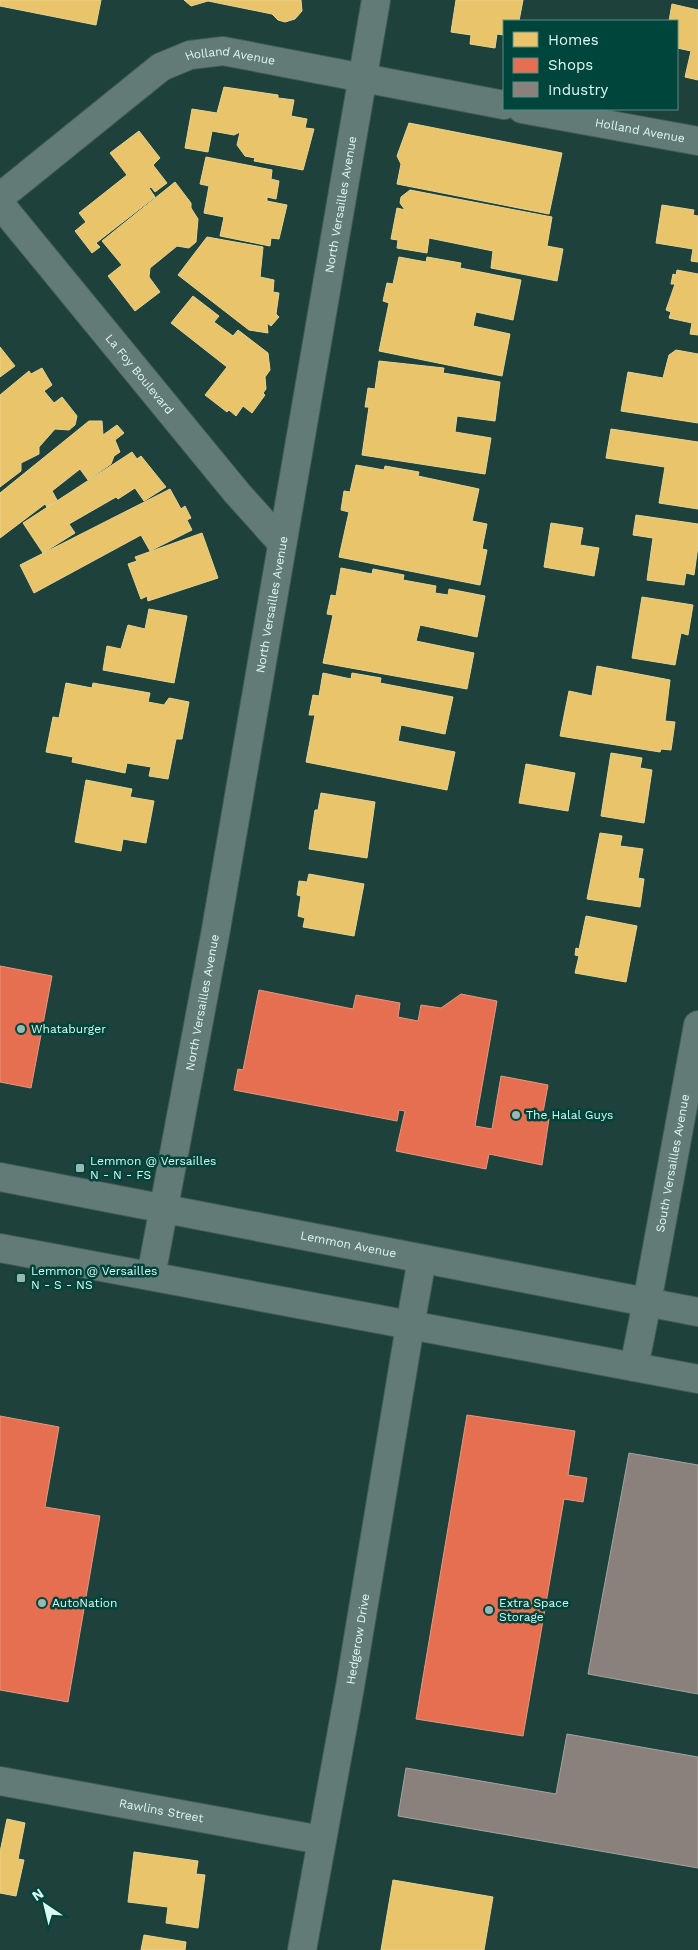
<svg xmlns="http://www.w3.org/2000/svg" width="698" height="1950" font-family="'Work Sans',sans-serif">
  <style>
    .homes { fill: #e9c46a; stroke: #e5d492 }
    .shops { fill: #e76f51; stroke: #e39881 }
    .industry { fill: #8a817c; stroke: #a2a59f }
    .lines { fill: none; stroke-linecap: round; stroke-linejoin: round }
    .street-casing { stroke: #425c58; stroke-width: 30 }
    .secondary-casing { stroke: #425c58; stroke-width: 30 }
    .street { stroke: #627b77; stroke-width: 28 }
    .secondary { stroke: #627b77; stroke-width: 28 }
    .poi-dot { fill: #99b8b2; stroke: #00453b; stroke-width: 2 }
    .labels { text-anchor: middle; stroke-width: 5; stroke-linejoin: round; paint-order: stroke }
    .street-label { font-size: 12px; fill: #dbf8f1; stroke: #00453b }
    .poi-label { font-size: 12px; fill: #dbf8f1; stroke: #00453b; text-anchor: start }
  </style>
  <rect width="100%" height="100%" fill="#1e413c"/>
  <g class="homes">
    <polygon points="0,0 101,0 96,25 0,6"/>
    <polygon points="184,0 301,0 302,11 295,19 285,22 278,20 272,14 208,1 191,6"/>
    <polygon points="456,0 523,0 519,21 504,21 504,35 497,34 495,48 470,44 471,35 451,32"/>
    <polygon points="672,4 698,10 698,80 685,77 691,51 677,48 677,21 669,21"/>
    <polygon points="224,87 278,95 278,98 294,100 291,116 307,119 305,128 314,129 303,170 254,161 255,158 245,156 237,145 240,132 234,135 212,131 208,152 185,148 192,109 217,113"/>
    <polygon points="409,123 562,153 549,214 397,184 401,164 397,156"/>
    <polygon points="139,131 160,158 153,165 167,183 155,192 151,187 149,188 155,197 96,243 100,247 92,253 75,231 86,222 79,213 127,175 110,153"/>
    <polygon points="206,157 272,170 271,179 279,181 276,199 267,197 267,201 287,205 279,239 271,238 270,246 220,236 224,217 204,213 209,186 200,184"/>
    <polygon points="175,182 191,203 191,208 198,219 196,242 189,248 177,246 150,268 149,277 160,292 135,311 108,276 122,265 102,241"/>
    <polygon points="410,190 552,217 547,246 563,249 557,281 491,268 493,251 429,238 427,253 397,248 398,240 391,239 397,208 405,210 400,203 401,197"/>
    <polygon points="662,205 694,210 693,215 698,216 698,262 691,261 693,249 656,243"/>
    <polygon points="207,237 263,247 260,277 274,280 273,292 279,293 276,314 279,317 271,326 267,323 268,333 249,330 178,275"/>
    <polygon points="399,257 426,262 427,257 461,263 460,268 521,280 513,320 476,312 473,326 510,334 502,376 379,351 389,303 383,301 387,283 393,284"/>
    <polygon points="677,270 698,274 698,335 690,334 692,323 669,318 671,312 666,310 675,284 671,284 673,274 676,275"/>
    <polygon points="193,296 219,316 214,322 233,336 238,330 268,353 270,370 265,377 266,389 263,393 265,395 252,413 243,406 236,416 229,410 227,412 205,395 227,367 171,323"/>
    <polygon points="0,347 15,366 0,377"/>
    <polygon points="676,350 698,354 698,423 621,411 628,372 663,378 669,355"/>
    <polygon points="379,361 444,368 443,373 500,382 495,421 457,416 455,432 491,438 485,474 362,455 369,407 365,407 368,388 375,389"/>
    <polygon points="42,368 52,385 44,391 54,403 62,397 77,416 75,425 69,430 55,429 39,447 39,454 21,463 21,471 0,487 0,395 29,371 31,374"/>
    <polygon points="89,421 102,421 103,435 117,425 124,433 115,440 120,452 114,456 111,464 88,480 80,469 52,491 57,500 47,507 45,504 0,538 0,493"/>
    <polygon points="611,429 698,442 698,509 659,503 665,467 606,458"/>
    <polygon points="132,452 137,459 141,456 166,487 144,501 135,488 118,499 116,497 69,524 75,533 43,553 23,523"/>
    <polygon points="356,465 384,470 385,466 419,472 418,476 479,489 472,521 487,524 482,549 487,550 480,585 339,557 349,512 341,510 344,491 350,492"/>
    <polygon points="170,489 181,509 185,506 191,518 187,520 192,530 150,551 141,535 34,593 20,565"/>
    <polygon points="636,515 698,524 698,546 694,575 686,573 684,585 647,580 653,538 633,535"/>
    <polygon points="551,523 583,528 580,545 599,548 594,576 544,567"/>
    <polygon points="202,533 218,578 148,601 147,596 141,599 128,564 137,561 135,557"/>
    <polygon points="341,568 372,574 373,569 404,575 403,580 436,586 435,593 448,595 449,589 485,596 477,637 420,625 416,641 474,653 467,689 323,663 333,615 327,614 331,595 336,596"/>
    <polygon points="642,597 693,605 688,635 681,633 675,665 632,658"/>
    <polygon points="149,609 187,616 174,683 103,670 107,646 121,649 128,625 145,629"/>
    <polygon points="597,666 670,680 665,721 675,722 671,750 661,749 660,752 560,736 569,691 592,696"/>
    <polygon points="323,673 351,679 352,673 381,678 380,683 453,697 445,734 401,725 398,741 455,752 447,790 306,762 315,715 309,715 313,695 319,696"/>
    <polygon points="66,683 92,688 93,683 150,693 148,702 164,705 169,698 189,702 182,739 176,739 168,779 149,776 151,767 127,763 125,773 72,762 73,757 46,752 53,717 59,718"/>
    <polygon points="611,753 642,758 640,768 652,770 644,823 601,816"/>
    <polygon points="526,764 575,773 568,811 519,803"/>
    <polygon points="86,780 132,789 130,797 154,801 146,843 123,839 121,851 75,842"/>
    <polygon points="321,793 375,802 367,858 309,849 315,810 318,810"/>
    <polygon points="600,833 622,836 620,846 643,849 638,878 644,879 640,907 587,899"/>
    <polygon points="309,874 364,884 354,936 303,927 305,918 298,916 301,896 297,895 299,881 307,882"/>
    <polygon points="586,916 637,926 626,982 575,973 579,956 575,955 576,948 579,949"/>
    <polygon points="7,1819 25,1823 18,1859 24,1860 16,1896 0,1893 0,1852"/>
    <polygon points="134,1852 198,1861 196,1874 205,1875 198,1928 166,1923 168,1907 128,1902"/>
    <polygon points="393,1880 493,1897 484,1950 381,1950"/>
    <polygon points="144,1935 186,1942 185,1950 141,1950"/>
  </g>
  <g class="shops">
    <polygon points="0,966 52,976 31,1088 0,1082"/>
    <polygon points="259,990 353,1009 356,995 400,1003 398,1017 418,1021 421,1005 441,1008 461,994 497,1001 475,1126 492,1129 501,1076 548,1085 542,1118 549,1119 542,1165 489,1154 486,1169 396,1151 405,1111 399,1110 397,1121 234,1090 238,1069 243,1070"/>
    <polygon points="467,1415 575,1431 568,1475 587,1478 583,1502 564,1499 523,1736 416,1719"/>
    <polygon points="0,1416 59,1427 45,1507 100,1516 68,1702 0,1690"/>
  </g>
  <g class="industry">
    <polygon points="629,1453 698,1465 698,1694 588,1674"/>
    <polygon points="567,1734 698,1757 698,1868 398,1816 406,1768 556,1794"/>
  </g>
  <g class="lines">
    <defs>
      <g id="street">
        <path id="s1" d="M522,109L698,141"/>
        <path id="s2" d="M0,197L161,67L190,55L223,51L504,105"/>
        <path id="s3" d="M0,204L237,493L281,542"/>
        <path id="s4" d="M164,1207L215,935L376,0"/>
        <path id="s5" d="M647,1302L698,1025"/>
        <path id="s6" d="M0,1781L321,1840"/>
        <path id="s7" d="M302,1950L350,1687L410,1326"/>
      </g>
      <g id="secondary">
        <path id="s8" d="M0,1177L698,1312"/>
        <polyline points="0,1248 698,1379"/>
        <polyline points="151,1276 164,1207"/>
        <polyline points="410,1326 422,1259"/>
        <polyline points="634,1367 647,1302"/>
      </g>
    </defs>
    <use href="#street" class="street-casing"/>
    <use href="#secondary" class="secondary-casing"/>
    <use href="#street" class="street"/>
    <use href="#secondary" class="secondary"/>
  </g>
  <g class="poi-dot">
    <circle cx="21" cy="1029" r="5"/>
    <circle cx="516" cy="1115" r="5"/>
    <rect x="75" y="1163" width="10" height="10" rx="2.5"/>
    <rect x="16" y="1273" width="10" height="10" rx="2.5"/>
    <circle cx="42" cy="1603" r="5"/>
    <circle cx="489" cy="1610" r="5"/>
  </g>
  <g class="labels">
    <g class="street-label">
      <text dy="4" stroke="none"><textPath href="#s2" startOffset="279">Holland Avenue</textPath></text>
      <text dy="4" stroke="none"><textPath href="#s1" startOffset="120">Holland Avenue</textPath></text>
      <text dy="4" stroke="none"><textPath href="#s4" startOffset="1018">North Versailles Avenue</textPath></text>
      <text dy="4" stroke="none"><textPath href="#s3" startOffset="220">La Foy Boulevard</textPath></text>
      <text dy="4" stroke="none"><textPath href="#s4" startOffset="612">North Versailles Avenue</textPath></text>
      <text dy="4" stroke="none"><textPath href="#s4" startOffset="208">North Versailles Avenue</textPath></text>
      <text dy="4" stroke="none"><textPath href="#s5" startOffset="141">South Versailles Avenue</textPath></text>
      <text dy="4" stroke="none"><textPath href="#s8" startOffset="355">Lemmon Avenue</textPath></text>
      <text dy="4" stroke="none"><textPath href="#s7" startOffset="316">Hedgerow Drive</textPath></text>
      <text dy="4" stroke="none"><textPath href="#s6" startOffset="164">Rawlins Street</textPath></text>
    </g>
    <g class="poi-label">
      <text x="31" y="1033">Whataburger</text>
      <text x="526" y="1119">The Halal Guys</text>
      <text x="90" y="1165">Lemmon @ Versailles<tspan x="90" dy="14">N - N - FS</tspan></text>
      <text x="31" y="1275">Lemmon @ Versailles<tspan x="31" dy="14">N - S - NS</tspan></text>
      <text x="52" y="1607">AutoNation</text>
      <text x="499" y="1607">Extra Space<tspan x="499" dy="14">Storage</tspan></text>
    </g>
  </g>
  <rect x="503" y="20" width="175" height="90" fill="#00453b" stroke="#588d84"/>
  <rect x="513" y="32" width="25" height="15" fill="#e9c46a" stroke="#588d84"/>
  <text x="548" y="45" font-size="15" fill="#dbf8f1">Homes</text>
  <rect x="513" y="58" width="25" height="15" fill="#e76f51" stroke="#588d84"/>
  <text x="548" y="70" font-size="15" fill="#dbf8f1">Shops</text>
  <rect x="513" y="82" width="25" height="15" fill="#8a817c" stroke="#588d84"/>
  <text x="548" y="95" font-size="15" fill="#dbf8f1">Industry</text>
  <g transform="translate(45 1905) rotate(325)" stroke="#00453b" stroke-width="4" paint-order="stroke">
  <path d="M0-4L9 19L0 12L-9 19Z" fill="#dbf8f1"/>
  <text y="-8" font-size="14" font-weight="bold" text-anchor="middle" fill="#dbf8f1">N</text>
  </g>
</svg>
